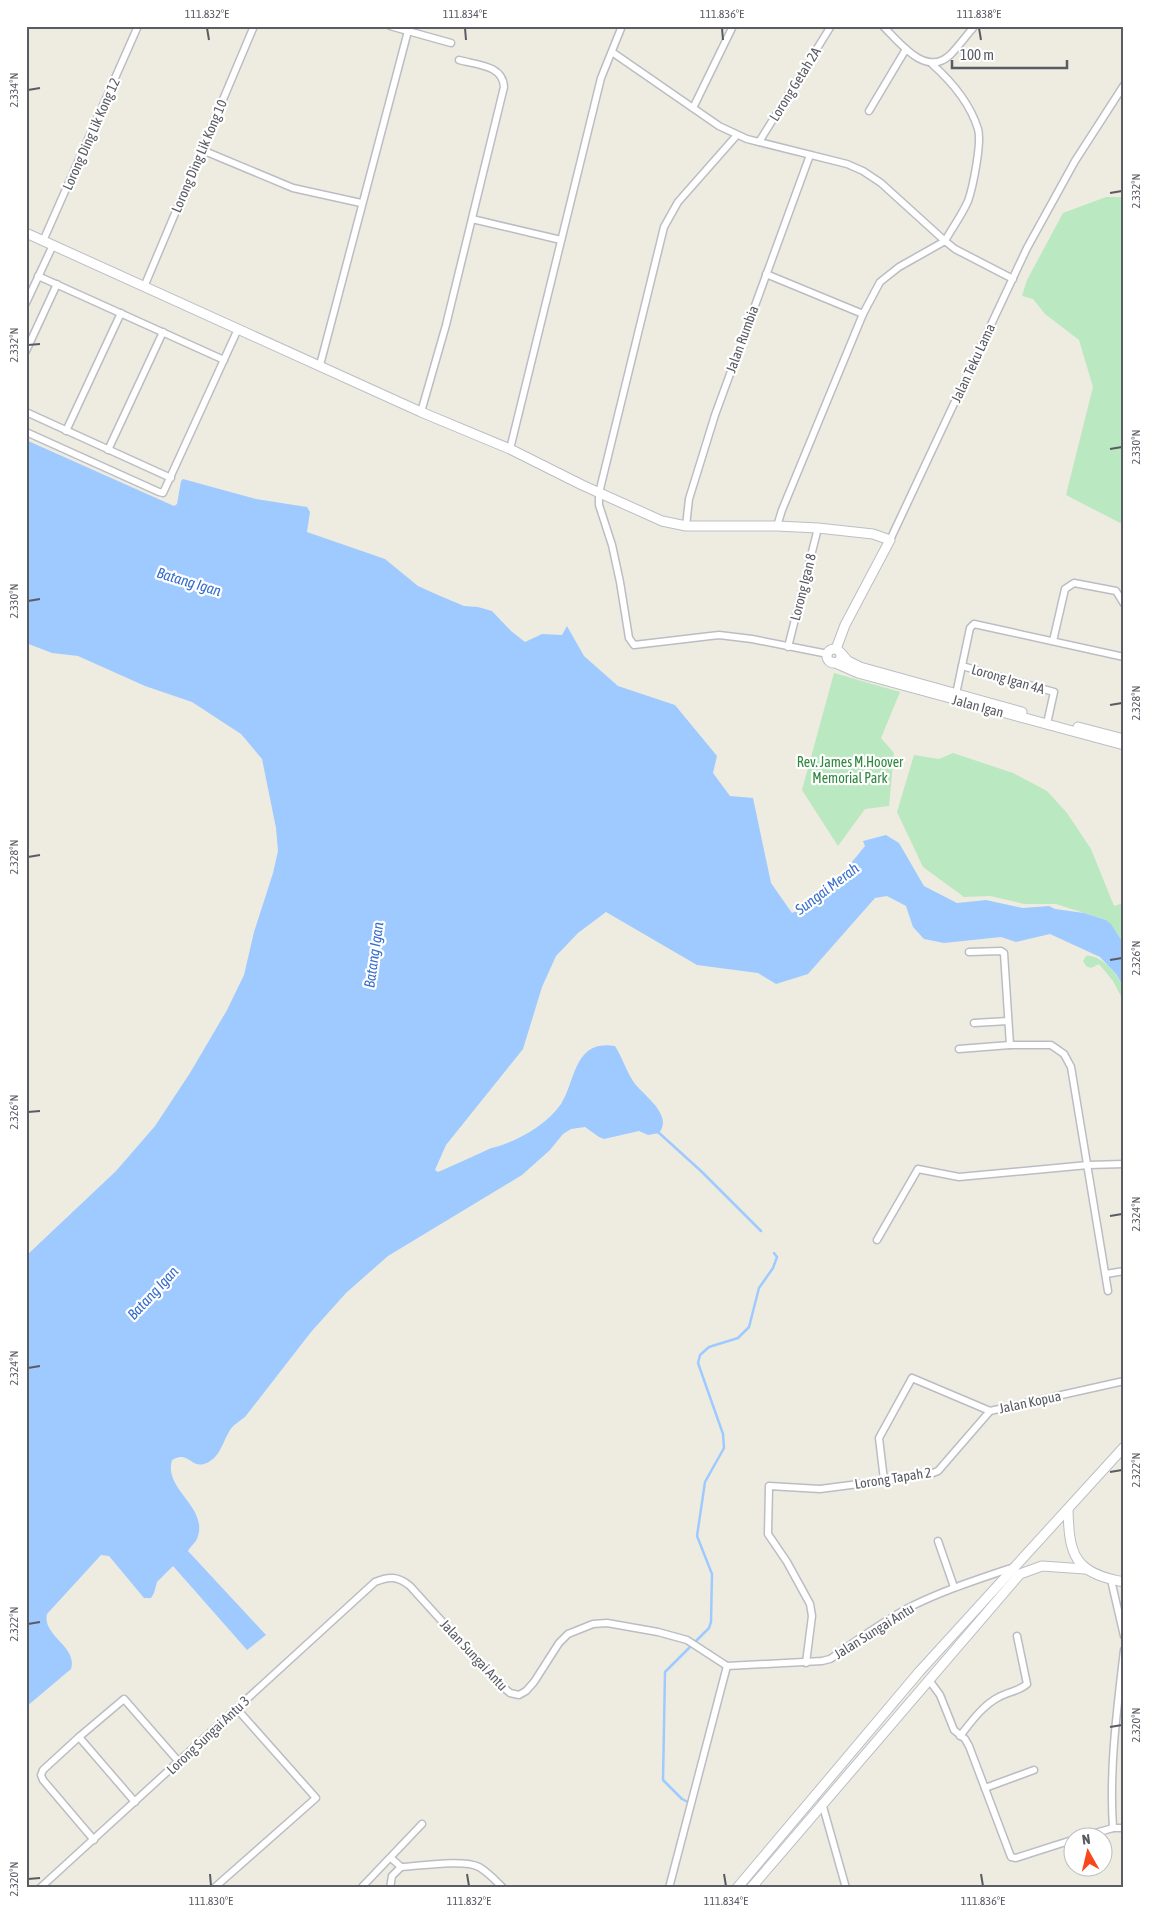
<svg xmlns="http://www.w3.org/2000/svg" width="1150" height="1914" font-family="'Asap Condensed',sans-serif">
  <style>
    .green { fill: #bae8c0 }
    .water { fill: #9fcaff }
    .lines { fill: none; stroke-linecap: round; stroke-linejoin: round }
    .stream { stroke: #9fcaff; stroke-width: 2.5 }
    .street-casing { stroke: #bbbdc4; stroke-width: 9 }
    .secondary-casing { stroke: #bbbec6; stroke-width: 11 }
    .street { stroke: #fff; stroke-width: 6 }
    .secondary { stroke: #fff; stroke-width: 9 }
    .ticks { fill: none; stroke: #595c63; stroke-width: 2 }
    .labels { text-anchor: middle; stroke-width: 4.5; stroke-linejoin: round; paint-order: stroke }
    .street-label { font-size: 14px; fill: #595c63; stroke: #fff }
    .park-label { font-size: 14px; fill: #2d873c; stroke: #fff }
    .water-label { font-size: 15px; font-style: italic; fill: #376ecd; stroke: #fff }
    .neatline { fill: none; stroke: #595c63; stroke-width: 2 }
    .ticks-label { font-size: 12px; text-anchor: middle; fill: #595c63 }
  </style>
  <rect width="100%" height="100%" fill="#eeece0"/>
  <g class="green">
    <polygon points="1106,197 1124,197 1124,525 1066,495 1093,387 1079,340 1045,314 1033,299 1022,296 1027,280 1063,213"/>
    <polygon points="834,673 900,692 881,738 894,753 889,806 865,809 838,846 802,790"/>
    <polygon points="953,753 1013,773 1047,791 1067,813 1091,849 1114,906 1124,903 1124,943 1111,925 1106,920 1056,904 1024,904 990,896 964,897 923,867 897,812 914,755 939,759"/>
    <path d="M1086,956C1101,954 1120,976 1124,990C1125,993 1124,999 1124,1002L1113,981L1099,964L1091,968L1086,966L1083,961Z"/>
  </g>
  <path class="water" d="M26,440L174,506L177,504L181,481L183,479L256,499L307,507L310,512L307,532L385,559L418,586L438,595L464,606L478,607L492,611L511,631L525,642L542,634L562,635L567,626L584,656L618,686L675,705L717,756L713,773L730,796L753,798L771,883L792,913L807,906L826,886L834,884L865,846L863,841L886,835L899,843L924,886L957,903L986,900L1023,908L1049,906L1055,909L1084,913L1106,920L1111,924L1124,944V987L1116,974L1100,957L1050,934L1016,942L1001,937L944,943L924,939L913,927L906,906L887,896L875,898L808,974L776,984L758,973L697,965L606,912L578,933L556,956L542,987L523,1049L446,1145L435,1170L438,1172C455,1165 471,1157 487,1150C492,1147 497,1147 502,1145C524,1137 547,1124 561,1104C576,1080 574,1039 615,1046C622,1057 626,1070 633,1081C642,1095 674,1114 659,1133L648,1135L639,1131L604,1139L599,1137L585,1127L571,1129L563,1134L550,1150L522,1175L388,1256L346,1293L311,1332L245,1417C240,1421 233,1425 230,1430C222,1443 220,1459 204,1464C191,1468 188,1450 172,1460C163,1490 210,1507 197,1539C195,1543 190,1547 188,1551L266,1635L247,1650L173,1566L157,1582L154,1593L151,1598H144L109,1556L101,1555L47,1614C42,1636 78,1646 71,1669L26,1707V1256L116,1171L155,1126L190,1073L227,1010L244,975L254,932L273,873L278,851L276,828L262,759L241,734L192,702L145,686L78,656L52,653L26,643Z"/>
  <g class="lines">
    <g class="stream">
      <polyline points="658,1132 701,1171 761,1231"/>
      <polyline points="688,1802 682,1799 663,1780 665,1672 709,1628 711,1622 712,1574 697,1536 705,1482 724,1448 723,1434 698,1363 700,1355 709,1347 738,1338 749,1327 759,1288 773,1268 777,1257 774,1253"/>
    </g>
    <defs>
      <g id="street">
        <polyline points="390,26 451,43"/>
        <path d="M883,26C899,42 926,78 950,55C958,47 965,37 973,28"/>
        <path d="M612,52L719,126L747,139L847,164L863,171L881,183L945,241C952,228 962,215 968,201C973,187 982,142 978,129C970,103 951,81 932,64"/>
        <polyline points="693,108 733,26"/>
        <polyline points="869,111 906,49"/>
        <polyline points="737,135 678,202 664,227 599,493 599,505 612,545 620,582 629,638 634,645 719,635 752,639 828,654"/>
        <polyline points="759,142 831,26"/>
        <polyline points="202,150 293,188 361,203"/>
        <polyline points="472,219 561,240"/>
        <polyline points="43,241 138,26"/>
        <polyline points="766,274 863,314"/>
        <polyline points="38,276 224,360"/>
        <polyline points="144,287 254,26"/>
        <polyline points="26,303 53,245"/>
        <polyline points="26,351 57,284"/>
        <polyline points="320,365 408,31"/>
        <polyline points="26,412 171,478"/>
        <path d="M421,412L446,325L504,87C503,65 477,65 459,60"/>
        <polyline points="66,431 121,313"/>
        <polyline points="26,432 159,492 163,493 238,329"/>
        <polyline points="510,449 601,78 622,26"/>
        <polyline points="108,450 163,332"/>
        <polyline points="686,526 689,499 715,415 810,155"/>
        <polyline points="777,526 782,510 863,314 880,282 899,267 945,241 955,249 1013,279"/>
        <polyline points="890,540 1027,248 1075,161 1124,85"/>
        <polyline points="1053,641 1065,589 1074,583 1116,591 1124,604"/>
        <polyline points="788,647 818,528"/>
        <polyline points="962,666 1054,692 1048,719"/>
        <polyline points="956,694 970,628 974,624 1124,657"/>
        <polyline points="969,952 1001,951 1004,953 1010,1045"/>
        <polyline points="974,1023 1008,1021"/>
        <polyline points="959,1049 1010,1045 1051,1045 1064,1054 1071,1067 1108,1291"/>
        <polyline points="877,1240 918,1169 959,1177 1088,1165 1124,1164"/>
        <polyline points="1106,1274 1124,1271"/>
        <polyline points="884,1480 879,1438 912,1378 990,1411 1124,1381"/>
        <polyline points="938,1541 954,1587"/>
        <polyline points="1111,1580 1124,1636"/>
        <polyline points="806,1663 812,1616 810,1604 787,1562 768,1534 769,1486 820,1489 928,1475 938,1471 990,1411"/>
        <polyline points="929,1680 940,1695 954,1730 965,1739 969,1746 1011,1857 1016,1858 1072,1840"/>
        <path d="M960,1736C971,1722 983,1705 999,1697C1008,1692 1019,1691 1027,1684L1017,1636"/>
        <polyline points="79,1737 135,1802"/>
        <polyline points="985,1788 1034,1770"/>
        <polyline points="822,1803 846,1888"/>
        <path d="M1113,1828C1109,1768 1117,1710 1124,1650"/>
        <polyline points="1085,1836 1113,1828 1124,1828"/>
        <polyline points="94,1840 43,1780 41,1775 43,1770 79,1737 124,1699 179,1762"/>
        <path d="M391,1858L401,1867C420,1866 464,1859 479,1867C488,1872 496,1881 503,1888"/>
        <path d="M40,1888L375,1582C389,1576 398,1576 410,1586L496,1681L510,1693L519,1695L526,1691L534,1682L559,1643L568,1634L593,1624L607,1623L658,1632L687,1640L727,1666L822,1661L830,1659C856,1641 882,1622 910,1607C944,1590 979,1579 1014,1567"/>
        <polyline points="214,1888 316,1798 237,1709"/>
        <polyline points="361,1888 422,1824"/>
        <polyline points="390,1888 392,1876 401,1867"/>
        <polyline points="669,1888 727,1666"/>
      </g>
      <g id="secondary">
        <polyline points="26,233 421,412 510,449 582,485 662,521 686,526 777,526 818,528 873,534 890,540 845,625 836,649"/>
        <circle cx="834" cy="656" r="7"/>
        <polyline points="841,653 848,661 860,667 1022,712"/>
        <polyline points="833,662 858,673 1124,745"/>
        <polyline points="1078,727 1124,739"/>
        <path d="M1068,1509C1069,1555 1074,1573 1124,1582"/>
        <polyline points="737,1888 919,1672 1124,1447"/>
        <polyline points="751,1888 1020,1574 1042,1566 1085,1569"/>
      </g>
    </defs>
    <use href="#street" class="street-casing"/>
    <use href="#secondary" class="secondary-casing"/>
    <use href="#street" class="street"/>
    <use href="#secondary" class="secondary"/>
  </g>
  <path class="ticks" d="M207,28L209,40M465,28L466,40M722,28L723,40M979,28L981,40M28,90L40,88M1110,193L1122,191M28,345L40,344M1110,449L1122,447M28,601L40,599M1110,705L1122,703M28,857L40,855M1110,960L1122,958M28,1112L40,1111M1110,1216L1122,1214M28,1368L40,1366M1110,1472L1122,1470M28,1624L40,1622M1110,1727L1122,1725M210,1874L211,1886M467,1874L469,1886M724,1874L726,1886M981,1874L983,1886M28,1879L40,1878"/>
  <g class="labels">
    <g class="street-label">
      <text transform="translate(795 84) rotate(-58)" y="5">Lorong Getah 2A</text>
      <text transform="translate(91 134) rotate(-66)" y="5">Lorong Ding Lik Kong 12</text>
      <text transform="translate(199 156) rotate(-67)" y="5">Lorong Ding Lik Kong 10</text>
      <text transform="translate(742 339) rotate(-70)" y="5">Jalan Rumbia</text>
      <text transform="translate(973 363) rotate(-65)" y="5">Jalan Teku Lama</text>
      <text transform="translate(803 587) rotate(-76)" y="5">Lorong Igan 8</text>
      <text transform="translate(1008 679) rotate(16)" y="5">Lorong Igan 4A</text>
      <text transform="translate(978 706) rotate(15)" y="5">Jalan Igan</text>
      <text transform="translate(1030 1402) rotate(-12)" y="5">Jalan Kopua</text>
      <text transform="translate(893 1478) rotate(-9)" y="5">Lorong Tapah 2</text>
      <text transform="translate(874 1631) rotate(-32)" y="5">Jalan Sungai Antu</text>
      <text transform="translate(474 1655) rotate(47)" y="5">Jalan Sungai Antu</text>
      <text transform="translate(208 1735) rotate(-43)" y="5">Lorong Sungai Antu 3</text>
    </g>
    <g class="park-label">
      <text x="850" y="767">Rev. James M.Hoover<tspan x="850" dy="16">Memorial Park</tspan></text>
    </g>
    <g class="water-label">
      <text transform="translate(189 582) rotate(17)" y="5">Batang Igan</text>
      <text transform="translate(827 889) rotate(-37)" y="5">Sungai Merah</text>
      <text transform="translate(374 955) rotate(-82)" y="5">Batang Igan</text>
      <text transform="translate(153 1293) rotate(-47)" y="5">Batang Igan</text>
    </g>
  </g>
  <rect width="1150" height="1914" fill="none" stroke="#ffffff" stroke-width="55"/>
  <g transform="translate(1088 1852) rotate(352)"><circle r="24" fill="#ffffff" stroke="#bdbec1"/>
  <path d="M0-4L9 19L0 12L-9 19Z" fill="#f9471b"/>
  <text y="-8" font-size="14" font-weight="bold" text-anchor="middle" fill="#595c63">N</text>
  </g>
  <path d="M952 60v8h115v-8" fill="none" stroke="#595c63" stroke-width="2.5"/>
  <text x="960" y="60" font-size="15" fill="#595c63" stroke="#ffffff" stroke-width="4" paint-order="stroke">100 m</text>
  <rect x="28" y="28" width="1094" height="1858" class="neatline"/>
  <g class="ticks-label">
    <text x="207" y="18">111.832°E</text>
    <text x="465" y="18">111.834°E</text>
    <text x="722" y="18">111.836°E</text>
    <text x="979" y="18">111.838°E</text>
    <text transform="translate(14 90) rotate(-90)" y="4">2.334°N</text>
    <text transform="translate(1136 191) rotate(-90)" y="4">2.332°N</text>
    <text transform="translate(14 345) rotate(-90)" y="4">2.332°N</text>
    <text transform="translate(1136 447) rotate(-90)" y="4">2.330°N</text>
    <text transform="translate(14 601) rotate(-90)" y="4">2.330°N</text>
    <text transform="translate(1136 703) rotate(-90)" y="4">2.328°N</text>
    <text transform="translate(14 857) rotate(-90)" y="4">2.328°N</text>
    <text transform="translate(1136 958) rotate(-90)" y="4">2.326°N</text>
    <text transform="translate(14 1112) rotate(-90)" y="4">2.326°N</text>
    <text transform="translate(1136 1214) rotate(-90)" y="4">2.324°N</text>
    <text transform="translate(14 1368) rotate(-90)" y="4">2.324°N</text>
    <text transform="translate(1136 1470) rotate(-90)" y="4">2.322°N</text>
    <text transform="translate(14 1624) rotate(-90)" y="4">2.322°N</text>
    <text transform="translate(1136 1725) rotate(-90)" y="4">2.320°N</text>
    <text transform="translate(14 1879) rotate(-90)" y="4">2.320°N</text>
    <text x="211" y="1905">111.830°E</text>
    <text x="469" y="1905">111.832°E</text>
    <text x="726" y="1905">111.834°E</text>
    <text x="983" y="1905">111.836°E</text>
  </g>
</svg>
